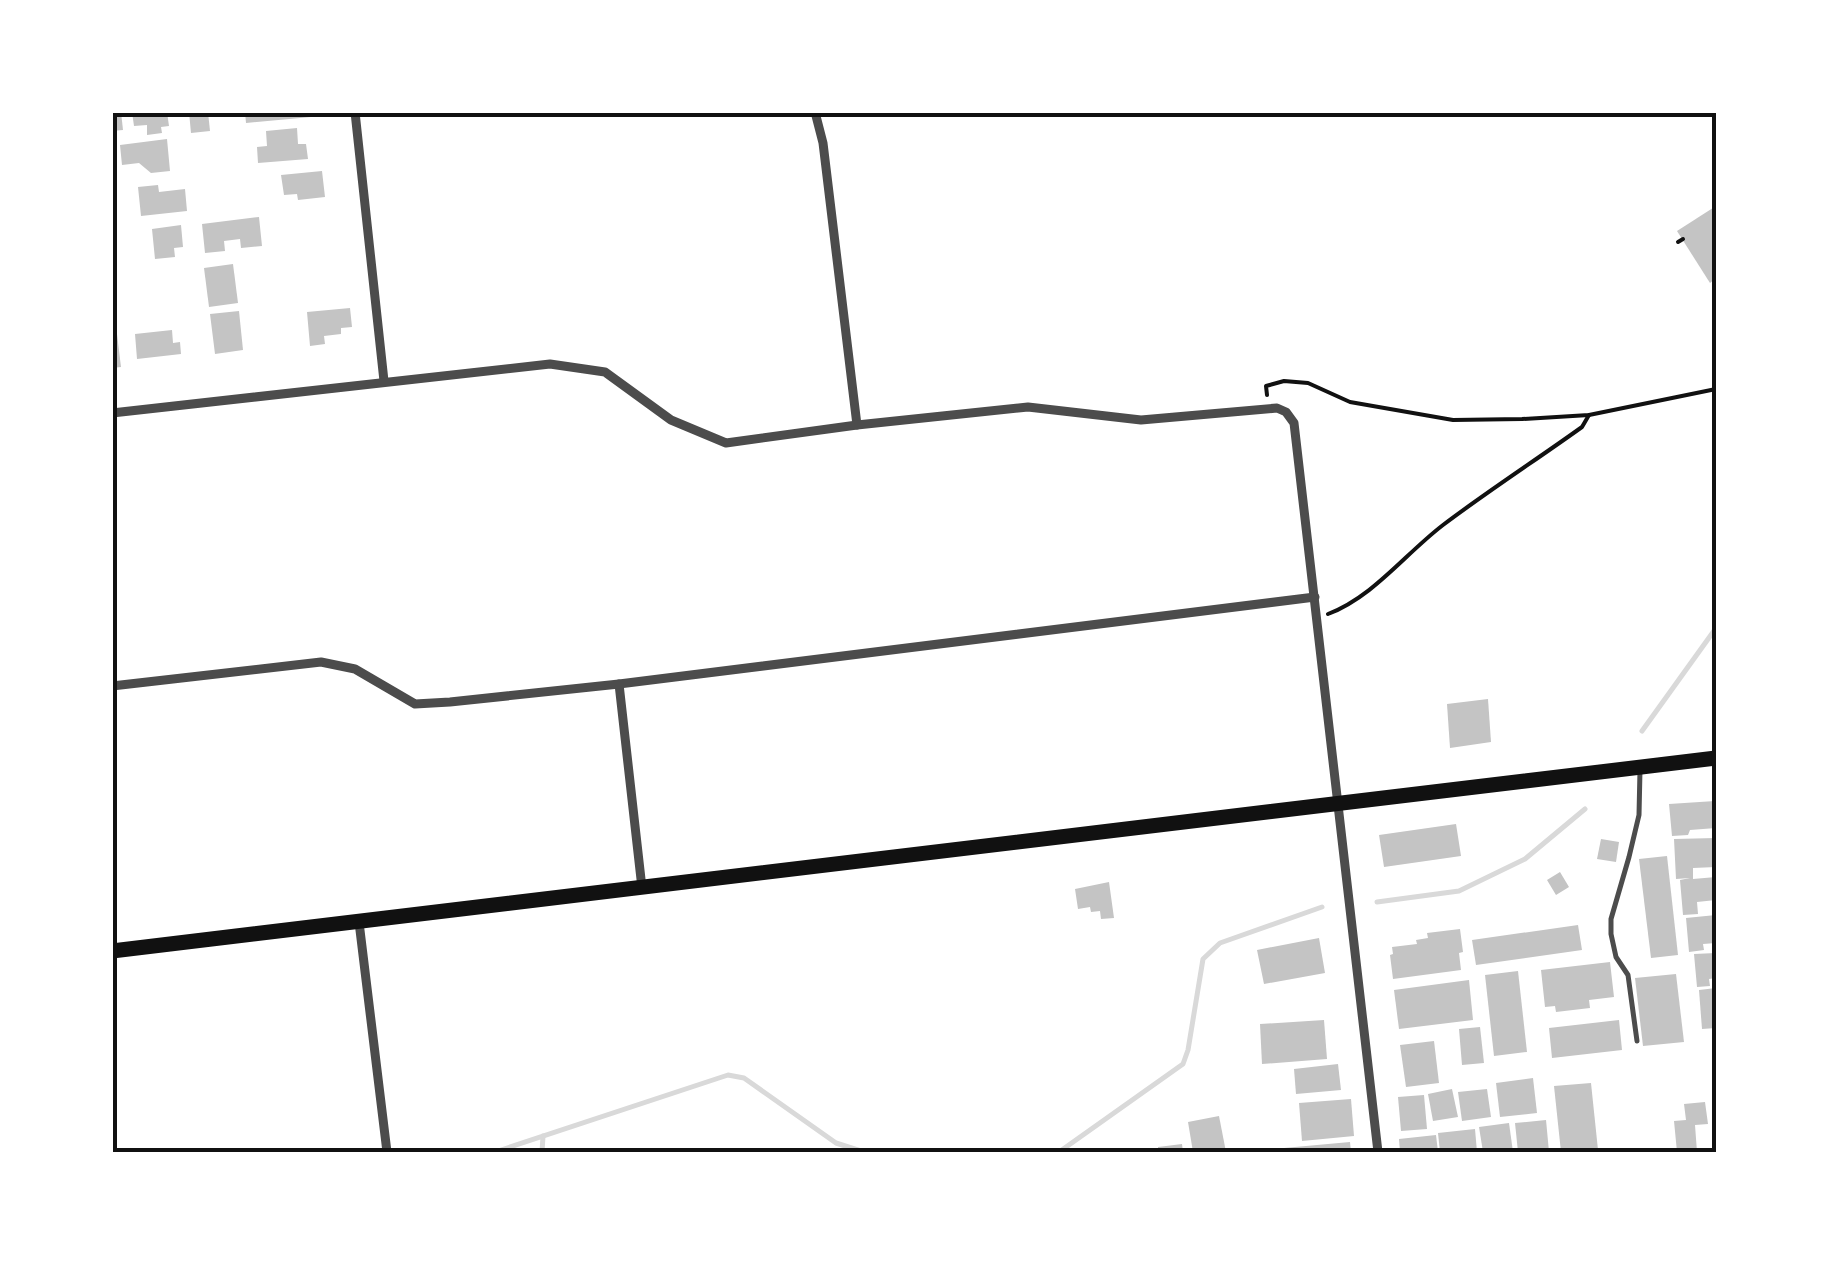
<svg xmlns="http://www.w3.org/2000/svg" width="1829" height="1265" font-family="Overpass,sans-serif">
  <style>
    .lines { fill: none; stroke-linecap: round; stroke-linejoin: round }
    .stream { stroke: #d9d9d9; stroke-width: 5 }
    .building { fill: #c4c4c4 }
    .path { stroke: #111; stroke-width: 4 }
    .service { stroke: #4c4c4c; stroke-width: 5 }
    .minor { stroke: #4c4c4c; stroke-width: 9 }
    .trunk { stroke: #111; stroke-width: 15 }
    .neatline { fill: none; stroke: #111; stroke-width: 4 }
  </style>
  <rect width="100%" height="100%" fill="#fff"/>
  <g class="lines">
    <g class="stream">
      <polyline points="1642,731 1716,628"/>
      <polyline points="1377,902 1459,891 1525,859 1585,809"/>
      <polyline points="495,1152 728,1075 744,1078 836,1143 864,1152"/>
      <polyline points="542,1152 543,1136"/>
      <polyline points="1059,1152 1183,1064 1188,1050 1203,959 1220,943 1322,907"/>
    </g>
  </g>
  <g class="building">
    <polygon points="121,112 123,130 112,131 112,113"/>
    <polygon points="132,112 167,112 169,126 161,127 162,133 147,135 147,125 134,126"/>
    <polygon points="189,112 208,112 210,131 191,133"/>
    <polygon points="245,112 311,112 311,117 246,123"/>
    <polygon points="297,128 298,144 306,144 308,159 258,163 257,147 267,146 266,131"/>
    <polygon points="167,139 170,171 151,173 139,163 122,165 120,145"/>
    <polygon points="322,171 325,197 298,200 297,194 284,195 281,175"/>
    <polygon points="158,185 159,192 185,189 187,211 141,216 138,187"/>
    <polygon points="1716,206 1716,278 1710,283 1677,231"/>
    <polygon points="259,217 262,246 241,248 240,239 224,241 225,251 205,253 202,224"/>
    <polygon points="181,225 183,247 174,248 175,257 155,259 152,229"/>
    <polygon points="233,264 238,303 209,307 204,268"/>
    <polygon points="350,308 352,327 341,328 341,334 324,336 325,344 310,346 307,312"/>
    <polygon points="239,311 243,350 215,354 210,314"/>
    <polygon points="172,330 173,343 180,342 181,354 137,359 135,334"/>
    <polygon points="117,334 121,367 112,368 112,335"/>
    <polygon points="1488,699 1491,742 1450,748 1447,704"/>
    <polygon points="1715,801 1716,828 1690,830 1688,835 1672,836 1669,804"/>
    <polygon points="1456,824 1461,856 1384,867 1379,835"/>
    <polygon points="1716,838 1716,867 1693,868 1693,879 1716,877 1716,900 1697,902 1698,914 1683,915 1680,880 1690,878 1676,879 1674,839"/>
    <polygon points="1601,839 1619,842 1616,862 1597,859"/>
    <polygon points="1667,856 1678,955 1651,958 1639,859"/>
    <polygon points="1560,872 1569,887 1556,895 1547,880"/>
    <polygon points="1109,882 1114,918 1101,919 1100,911 1091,912 1090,907 1078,909 1075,889"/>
    <polygon points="1716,915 1716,943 1703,944 1704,950 1689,952 1686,918"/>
    <polygon points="1578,925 1582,950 1476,965 1472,940"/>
    <polygon points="1460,929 1463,952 1459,953 1461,970 1393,979 1390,955 1393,954 1392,947 1417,944 1416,940 1428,938 1427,933"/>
    <polygon points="1319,938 1325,973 1264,984 1257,950"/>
    <polygon points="1716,953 1716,978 1709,979 1710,986 1697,987 1694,954"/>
    <polygon points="1610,962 1614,997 1589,1000 1590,1008 1556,1012 1555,1006 1545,1007 1541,970"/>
    <polygon points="1518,971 1527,1052 1494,1056 1485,975"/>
    <polygon points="1676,974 1684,1042 1643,1046 1635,978"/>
    <polygon points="1469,980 1473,1020 1399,1029 1394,990"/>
    <polygon points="1716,988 1716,1028 1702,1029 1699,990"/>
    <polygon points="1324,1020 1327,1059 1262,1064 1260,1024"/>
    <polygon points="1619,1020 1622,1050 1552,1058 1549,1028"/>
    <polygon points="1480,1027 1484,1063 1462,1065 1459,1029"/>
    <polygon points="1434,1041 1439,1083 1406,1087 1400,1045"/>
    <polygon points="1338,1064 1341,1090 1296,1094 1294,1069"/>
    <polygon points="1533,1078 1537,1113 1500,1117 1496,1083"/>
    <polygon points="1591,1083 1598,1150 1561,1152 1554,1086"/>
    <polygon points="1452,1089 1458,1117 1433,1121 1428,1094"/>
    <polygon points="1487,1089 1491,1117 1462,1121 1458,1092"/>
    <polygon points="1424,1095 1427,1129 1401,1131 1398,1097"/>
    <polygon points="1351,1099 1354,1136 1302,1141 1299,1103"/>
    <polygon points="1705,1102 1708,1124 1695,1125 1697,1152 1677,1152 1674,1121 1686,1120 1684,1104"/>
    <polygon points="1219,1116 1226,1152 1193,1152 1188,1122"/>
    <polygon points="1546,1120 1549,1152 1518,1152 1515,1123"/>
    <polygon points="1509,1123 1513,1152 1483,1152 1479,1127"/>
    <polygon points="1475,1129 1477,1152 1440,1152 1438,1133"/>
    <polygon points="1436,1135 1438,1152 1400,1152 1399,1139"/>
    <polygon points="1350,1142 1351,1152 1285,1152 1284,1148"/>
    <polygon points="1182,1144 1183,1152 1158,1152 1158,1147"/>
  </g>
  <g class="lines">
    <g class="path">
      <polyline points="1678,242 1683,239"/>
      <polyline points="1267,395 1266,386 1284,381 1308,383 1350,402 1453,420 1522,419 1589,415 1716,389"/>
      <path d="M1328,614C1373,597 1405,554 1443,525C1488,491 1536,460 1582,427L1589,415"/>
    </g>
    <polyline class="service" points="1637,1041 1628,975 1616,957 1611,934 1611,919 1629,857 1639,815 1640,770"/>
    <g class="minor">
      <polyline points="355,112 384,381"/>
      <polyline points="815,112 823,143 857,425"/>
      <polyline points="112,413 550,364 605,372 671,420 726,443 857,425 1028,407 1141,420 1277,408 1286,412 1294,423 1378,1152"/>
      <polyline points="619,684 642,888"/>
      <polyline points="112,686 321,662 355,669 415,704 450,702 619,684 1315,597"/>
      <polyline points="359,922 387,1152"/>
    </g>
    <polyline class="trunk" points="112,951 1716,758"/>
  </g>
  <rect width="1829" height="1265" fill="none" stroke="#ffffff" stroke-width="230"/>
  <rect x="115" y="115" width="1599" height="1035" class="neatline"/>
</svg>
